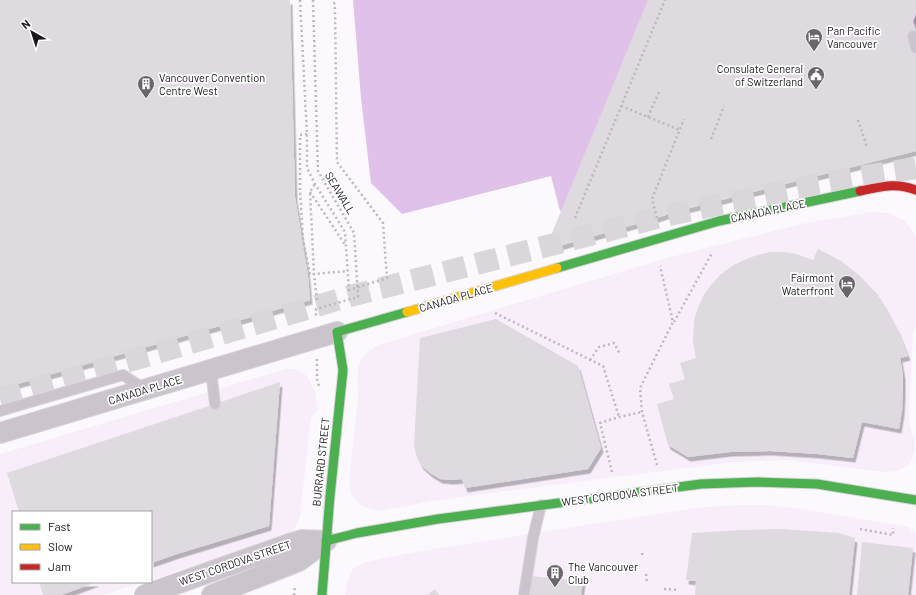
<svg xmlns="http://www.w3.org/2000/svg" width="916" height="595" font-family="Barlow,sans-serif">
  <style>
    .built { fill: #f7eefa }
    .water { fill: #dfc1ea }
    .building { fill: #dedae0; filter: url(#shadow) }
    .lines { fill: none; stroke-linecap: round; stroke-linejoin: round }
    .secondary-tunnel { stroke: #dad7dc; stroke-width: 22; stroke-dasharray: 22 11; stroke-linecap: butt }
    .lane-casing { stroke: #d8d6d9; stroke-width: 12 }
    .street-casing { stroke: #d8d6d9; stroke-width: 22 }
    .fast-casing { stroke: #d8d6d9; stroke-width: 11 }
    .slow-casing { stroke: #d8d6d9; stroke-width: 11 }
    .jam-casing { stroke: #d8d6d9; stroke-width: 11 }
    .path { stroke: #bcb8bd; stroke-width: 2.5; stroke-dasharray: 2 3; stroke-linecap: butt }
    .lane { stroke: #cbc4cd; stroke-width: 10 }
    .street { stroke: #cbc4cd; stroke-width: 20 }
    .fast { stroke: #4caf50; stroke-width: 9 }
    .slow { stroke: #ffc107; stroke-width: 9 }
    .jam { stroke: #c62828; stroke-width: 9 }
    .labels { text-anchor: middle; stroke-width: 3.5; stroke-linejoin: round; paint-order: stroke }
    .poi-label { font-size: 11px; fill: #1b171c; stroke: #fff; text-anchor: start }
    .street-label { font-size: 11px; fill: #1b171c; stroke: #fff }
  </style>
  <defs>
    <filter id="shadow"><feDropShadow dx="2.5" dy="4.5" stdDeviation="0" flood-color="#0004"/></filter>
  </defs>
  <rect width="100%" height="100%" fill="#fcf9fe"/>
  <g class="built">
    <polygon points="872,212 889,213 905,221 915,235 916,237 916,325 913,333 909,417 910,427 915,441 915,449 913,457 908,465 904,468 897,471 884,472 787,460 734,462 631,475 432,501 380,511 372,510 364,507 358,503 351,494 349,480 358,397 357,378 359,365 362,358 368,352 378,345 667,258 801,224"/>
    <polygon points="285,369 295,369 301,372 307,376 315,391 318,409 316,412 311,418 300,517 294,529 290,533 281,538 151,580 151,512 13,512 13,582 144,582 103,595 0,595 0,454"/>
    <polygon points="736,505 767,505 801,509 908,527 916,534 916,595 345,595 347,582 352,570 355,567 366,562 409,553 637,517 704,507"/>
  </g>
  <polygon class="water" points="353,0 916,0 916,124 560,211 551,176 402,214 371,183 361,98"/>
  <g class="building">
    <polygon points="0,0 290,0 295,197 308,276 310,300 0,389"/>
    <polygon points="648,0 916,0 916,14 913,21 916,31 916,151 674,212 657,218 545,250"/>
    <polygon points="818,249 841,261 860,276 878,295 886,308 898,331 908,356 900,358 903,375 903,393 902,411 899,429 862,422 853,458 818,454 770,451 730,452 688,457 668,445 657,404 674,399 669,384 685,379 680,363 696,358 693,342 694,320 698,308 703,296 711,285 720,275 732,266 744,260 757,255 771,252 784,252 796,254 813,260"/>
    <polygon points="496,319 578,366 601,448 588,469 465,488 462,479 451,480 440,479 430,473 421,465 416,455 414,444 420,338"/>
    <polygon points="280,382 269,526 177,554 151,563 151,512 19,512 7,473 206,407"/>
    <polygon points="782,529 839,533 855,538 849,595 695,595 696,581 686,580 692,533 743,530"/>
    <polygon points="862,542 913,548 908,595 857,595"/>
    <polygon points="530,576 583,581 581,595 528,595"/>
    <polygon points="39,582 97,582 61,595 43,595"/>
    <polygon points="435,589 439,595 427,595"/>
  </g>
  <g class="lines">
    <polyline class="secondary-tunnel" points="0,399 354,295 669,215 817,184 916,168"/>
    <defs>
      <g id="lane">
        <polyline points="913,36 916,48"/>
        <polyline points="211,370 215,404"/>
        <polyline points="0,411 123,375 146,390"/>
        <polyline points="524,595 533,538 541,505"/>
      </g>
      <g id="street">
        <polyline points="0,433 337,332"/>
        <polyline points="145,595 289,544 302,540 326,541"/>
        <polyline points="212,595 299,561 326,541"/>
      </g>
      <g id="fast">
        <polyline points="557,268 719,221 860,191"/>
        <polyline points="326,541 357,533 438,519 701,484 758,482 817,484 916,500"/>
        <polyline points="322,595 330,496 343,370 337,332 407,312"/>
      </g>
      <polyline id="slow" points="407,312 557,268"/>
      <path id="jam" d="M860,191C882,187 894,182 916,190"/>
    </defs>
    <use href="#lane" class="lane-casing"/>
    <use href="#street" class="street-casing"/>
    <use href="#fast" class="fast-casing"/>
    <use href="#slow" class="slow-casing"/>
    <use href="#jam" class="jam-casing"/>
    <g class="path">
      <polyline points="300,0 307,134 307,168 315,184 345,232 349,290 387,278 383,223 337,162 335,11 334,0"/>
      <polyline points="313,0 318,171 354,233 358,297 316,309 316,318"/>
      <polyline points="621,106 680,130"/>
      <polyline points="648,117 659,92"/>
      <polyline points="858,120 867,147"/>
      <polyline points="307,134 300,135 300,190 303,239 310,275"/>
      <polyline points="711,139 724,106"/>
      <polyline points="310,192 346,246"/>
      <polyline points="575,218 665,0"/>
      <polyline points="657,218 652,199 684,119"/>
      <polyline points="308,276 314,274 310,192 315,184"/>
      <polyline points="317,300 314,274 348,271"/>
      <polyline points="495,313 603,366 619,417"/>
      <polyline points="674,322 712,253"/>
      <polyline points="317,359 317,379 319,386"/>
      <polyline points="590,360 599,347 614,343 620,354"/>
      <polyline points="657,465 642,412 640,388 673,322 660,266"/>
      <polyline points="612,472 600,423 619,417 642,412"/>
      <polyline points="860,529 893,535 893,528"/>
      <polyline points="642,553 643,558"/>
      <polyline points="646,574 647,583"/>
      <polyline points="664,589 679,590"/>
      <polyline points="294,595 295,585"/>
    </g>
    <use href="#lane" class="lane"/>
    <use href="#street" class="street"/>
    <use href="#fast" class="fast"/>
    <use href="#slow" class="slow"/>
    <use href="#jam" class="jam"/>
  </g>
  <defs>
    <symbol id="hotel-pin" viewBox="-11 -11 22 30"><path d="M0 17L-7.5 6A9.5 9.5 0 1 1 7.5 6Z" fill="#6a666b" stroke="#fff"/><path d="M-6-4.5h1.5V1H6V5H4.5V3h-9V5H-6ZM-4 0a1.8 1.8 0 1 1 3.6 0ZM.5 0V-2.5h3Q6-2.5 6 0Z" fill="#fff"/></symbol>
    <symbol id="civic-pin" viewBox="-11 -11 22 30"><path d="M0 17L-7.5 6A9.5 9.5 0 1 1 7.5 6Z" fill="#6a666b" stroke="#fff"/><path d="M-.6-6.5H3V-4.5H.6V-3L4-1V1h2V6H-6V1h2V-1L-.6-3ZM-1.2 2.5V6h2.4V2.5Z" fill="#fff"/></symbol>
    <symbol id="building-pin" viewBox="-11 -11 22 30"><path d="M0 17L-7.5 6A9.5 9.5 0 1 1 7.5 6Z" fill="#6a666b" stroke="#fff"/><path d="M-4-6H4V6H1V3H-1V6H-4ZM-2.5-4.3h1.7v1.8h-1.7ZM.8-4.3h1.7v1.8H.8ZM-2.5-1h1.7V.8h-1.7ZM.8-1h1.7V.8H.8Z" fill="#fff"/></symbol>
  </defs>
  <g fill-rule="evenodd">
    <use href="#hotel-pin" x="804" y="27" width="20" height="27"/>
    <use href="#civic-pin" x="806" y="65" width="20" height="27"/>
    <use href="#building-pin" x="136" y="74" width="20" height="27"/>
    <use href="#hotel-pin" x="837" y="274" width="20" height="27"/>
    <use href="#building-pin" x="545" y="563" width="20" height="27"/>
  </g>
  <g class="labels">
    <g class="poi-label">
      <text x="827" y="35">Pan Pacific<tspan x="827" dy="13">Vancouver</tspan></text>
      <text x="803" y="73" text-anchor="end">Consulate General<tspan x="803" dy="13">of Switzerland</tspan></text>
      <text x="159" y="82">Vancouver Convention<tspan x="159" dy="13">Centre West</tspan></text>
      <text x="834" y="282" text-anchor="end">Fairmont<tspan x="834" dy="13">Waterfront</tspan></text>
      <text x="568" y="571">The Vancouver<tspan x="568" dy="13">Club</tspan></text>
    </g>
    <g class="street-label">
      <text transform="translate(340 193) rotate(59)" y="4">SEAWALL</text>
      <text transform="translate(768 211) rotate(-12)" y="4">CANADA PLACE</text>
      <text transform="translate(456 298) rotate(-16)" y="4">CANADA PLACE</text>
      <text transform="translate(145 390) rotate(-17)" y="4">CANADA PLACE</text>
      <text transform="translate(321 462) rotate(-84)" y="4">BURRARD STREET</text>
      <text transform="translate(620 495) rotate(-7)" y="4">WEST CORDOVA STREET</text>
      <text transform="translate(235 563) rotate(-19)" y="4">WEST CORDOVA STREET</text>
    </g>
  </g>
  <rect x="12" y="511" width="140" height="72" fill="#ffffff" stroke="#a4a2a4"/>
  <rect x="20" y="524" width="20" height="6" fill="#4caf50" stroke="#a4a2a4"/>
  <text x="48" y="531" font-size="12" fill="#1b171c">Fast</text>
  <rect x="20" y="544" width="20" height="6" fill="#ffc107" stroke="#a4a2a4"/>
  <text x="48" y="551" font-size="12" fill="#1b171c">Slow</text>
  <rect x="20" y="564" width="20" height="6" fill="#c62828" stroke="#a4a2a4"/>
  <text x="48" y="571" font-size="12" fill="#1b171c">Jam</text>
  <g transform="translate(32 32) rotate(321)" stroke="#ffffff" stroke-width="3" paint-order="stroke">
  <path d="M0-3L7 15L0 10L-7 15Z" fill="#1b171c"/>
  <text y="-6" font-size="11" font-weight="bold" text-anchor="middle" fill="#1b171c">N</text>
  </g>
</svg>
